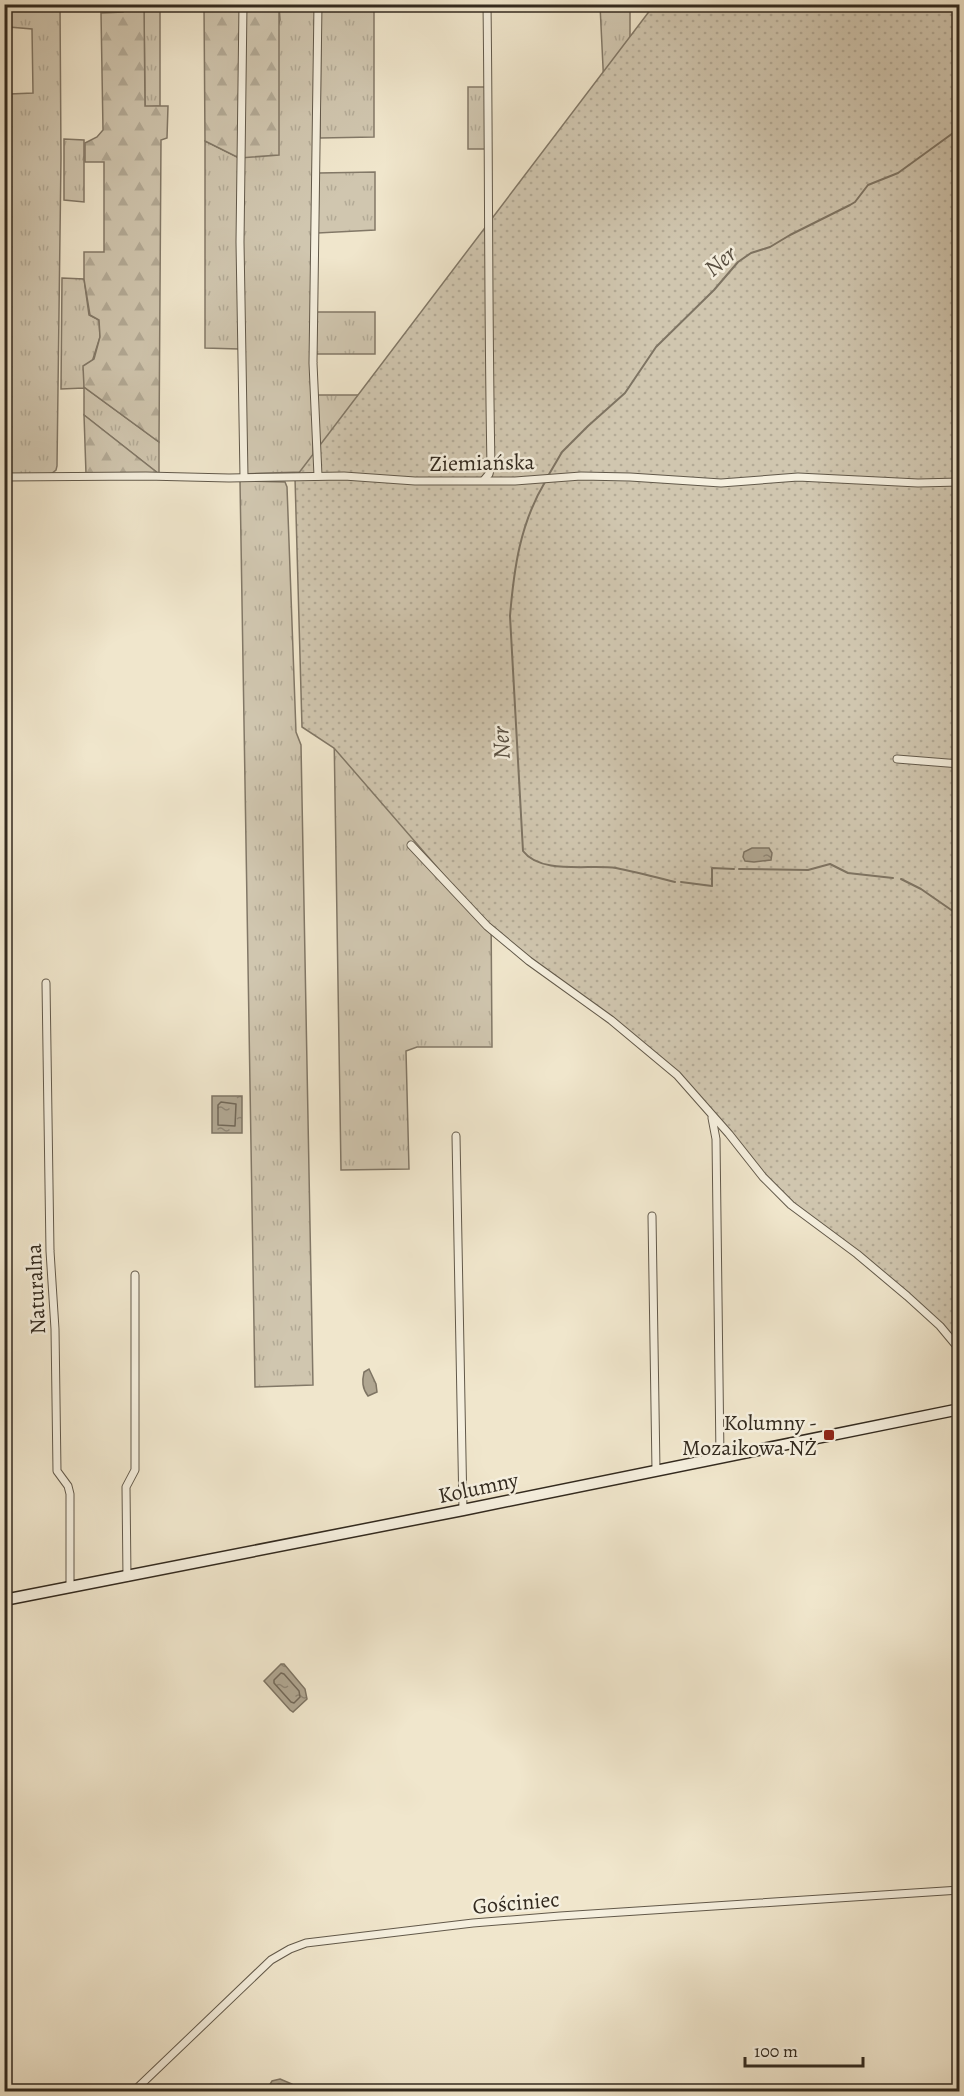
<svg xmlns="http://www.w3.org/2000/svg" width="964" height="2096" font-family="Alegreya,serif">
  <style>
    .grass { fill: url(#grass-tufts); stroke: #827867; stroke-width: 1.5 }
    .forest { fill: url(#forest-firs); stroke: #827867; stroke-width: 1.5 }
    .park { fill: url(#park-dots); stroke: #827867; stroke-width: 1.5 }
    .water { fill: url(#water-ripples); stroke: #7e7463; stroke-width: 1.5 }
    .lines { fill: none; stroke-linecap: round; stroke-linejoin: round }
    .shore { stroke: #726858; stroke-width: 1.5 }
    .stream { stroke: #7e7463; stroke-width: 2 }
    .street-casing { stroke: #62594a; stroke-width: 9 }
    .secondary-casing { stroke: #332a1f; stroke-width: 13 }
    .street { stroke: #f5efde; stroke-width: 7 }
    .secondary { stroke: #f5efde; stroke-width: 10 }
    .poi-dot { fill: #8f2418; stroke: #f5efde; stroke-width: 2 }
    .labels { text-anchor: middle; stroke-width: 5; stroke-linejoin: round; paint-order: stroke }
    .street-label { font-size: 22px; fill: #332a1f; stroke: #f5efde }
    .poi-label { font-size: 22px; fill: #332a1f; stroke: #f5efde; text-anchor: end }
    .water-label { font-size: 24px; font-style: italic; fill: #584f41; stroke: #f5efde }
  </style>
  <defs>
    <pattern id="grass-tufts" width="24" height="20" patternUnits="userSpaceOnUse" patternTransform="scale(1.5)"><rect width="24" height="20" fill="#d0c6af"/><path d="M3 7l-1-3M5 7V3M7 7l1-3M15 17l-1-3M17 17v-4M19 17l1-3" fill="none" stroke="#b3aa96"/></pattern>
    <pattern id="forest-firs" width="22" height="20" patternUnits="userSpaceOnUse" patternTransform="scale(1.5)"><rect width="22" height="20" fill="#d0c6af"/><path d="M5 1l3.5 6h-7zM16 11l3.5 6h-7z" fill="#b3aa96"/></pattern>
    <pattern id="park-dots" width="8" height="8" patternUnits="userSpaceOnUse" patternTransform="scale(1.5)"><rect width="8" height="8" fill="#d0c6af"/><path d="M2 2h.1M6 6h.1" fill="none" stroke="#b3aa96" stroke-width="1.8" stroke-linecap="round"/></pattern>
    <pattern id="water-ripples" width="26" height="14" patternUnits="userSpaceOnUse" patternTransform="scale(1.5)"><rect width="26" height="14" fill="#b0a691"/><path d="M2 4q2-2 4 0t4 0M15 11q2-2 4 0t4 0" fill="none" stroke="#908776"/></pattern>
  </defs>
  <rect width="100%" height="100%" fill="#f0e6cc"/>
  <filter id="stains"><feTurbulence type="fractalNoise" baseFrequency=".00333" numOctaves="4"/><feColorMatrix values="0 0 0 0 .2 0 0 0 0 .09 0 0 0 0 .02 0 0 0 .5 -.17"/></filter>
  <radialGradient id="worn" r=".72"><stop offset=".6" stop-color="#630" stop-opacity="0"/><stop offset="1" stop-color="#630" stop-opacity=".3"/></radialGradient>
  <g class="grass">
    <polygon points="9,5 60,5 61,158 57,466 56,470 51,474 10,474 10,393 4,393 5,329 10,329 10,204 5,203 9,154 5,143 5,120 10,120 10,94 33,93 32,29 9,27"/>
    <polygon points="144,5 160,5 160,106 145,107"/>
    <polygon points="279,5 317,5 313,454 312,460 301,472 241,474 239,349 205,348 205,141 239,158 280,20"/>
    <polygon points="321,5 374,5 374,137 320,138"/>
    <polygon points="600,5 630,5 630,62 606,129"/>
    <polygon points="468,87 487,87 486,149 468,149"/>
    <polygon points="64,139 84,140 84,202 64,200"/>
    <polygon points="375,172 375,230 318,233 319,173"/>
    <polygon points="62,278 84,279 89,315 99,320 100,337 84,387 159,442 159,474 84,415 84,388 61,389"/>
    <polygon points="317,312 375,312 375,354 316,354"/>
    <polygon points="317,395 375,395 317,459"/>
    <polygon points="240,481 285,482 287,487 296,732 301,745 313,1385 255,1387"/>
    <polygon points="330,482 491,908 492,1047 417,1047 406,1051 409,1169 341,1170"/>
  </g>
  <g class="forest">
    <polygon points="123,5 144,5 145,106 168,106 167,138 161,140 159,442 84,387 83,366 94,359 100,337 99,320 90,315 84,279 84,252 104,252 104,162 85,162 85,143 97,137 103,130 101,13 123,12"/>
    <polygon points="204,5 224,5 225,8 279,5 279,155 239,158 205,141"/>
    <rect x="5" y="266" width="5" height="63"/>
    <polygon points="84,415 159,474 86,474"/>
  </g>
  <polygon class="park" points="654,5 959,5 959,1347 950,1336 815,1223 765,1177 685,1082 592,1004 488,926 334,748 302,727 295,478"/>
  <g class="water">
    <polygon points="752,848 769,848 772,853 771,860 754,862 745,861 743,857 744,852"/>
    <rect x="212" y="1096" width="30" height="37"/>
    <path d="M369,1369L376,1384L377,1392L368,1396C362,1388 362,1381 364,1372Z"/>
    <polygon points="281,1664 284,1664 305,1689 307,1699 293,1712 290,1710 264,1681"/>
    <polygon points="280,2079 292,2084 294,2091 266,2091 272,2081"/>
  </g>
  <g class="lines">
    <g class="shore">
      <polygon points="221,1102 236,1104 235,1126 218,1125 218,1105"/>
      <polygon points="281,1673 284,1674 299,1691 300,1697 294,1703 291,1702 274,1683 274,1680"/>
    </g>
    <g class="stream">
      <polyline points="548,476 562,452 588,426 625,393 656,347 714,290 738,262 751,253 770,247 790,235 850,205 855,202 868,185 898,173 960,128"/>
      <path d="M545,482C520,524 514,568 510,616L523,851C541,875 590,864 616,868C636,872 655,877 675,882"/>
      <polyline points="739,869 808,870 830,864 848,873 893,878"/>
      <polyline points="901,879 921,889 960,916"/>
      <polyline points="681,882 712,886 712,868 734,869"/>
    </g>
    <defs>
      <g id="street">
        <polyline points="243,4 240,242 244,477"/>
        <polyline points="318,476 313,363 318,4"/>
        <polyline points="4,477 146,476 229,478 344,476 415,481 515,481 581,476 630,477 721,483 798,477 918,483 960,482"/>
        <path d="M484,480L489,474L491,466C488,312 489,158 487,4"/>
        <polyline points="897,759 960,764"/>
        <polyline points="411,845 487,926 529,961 611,1020 677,1075 729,1134 763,1177 791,1205 857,1254 907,1296 940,1326 960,1350"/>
        <polyline points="46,983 50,1251 55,1329 57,1471 68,1486 70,1494 70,1588"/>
        <polyline points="712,1118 716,1139 720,1457"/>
        <polyline points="456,1136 463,1510"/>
        <polyline points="652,1216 656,1470"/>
        <polyline points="127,1577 126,1487 135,1470 135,1275"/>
        <polyline points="133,2092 271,1960 290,1949 306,1943 473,1923 560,1916 960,1890"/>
      </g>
      <polyline id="secondary" points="4,1600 463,1510 960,1409"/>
    </defs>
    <use href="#street" class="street-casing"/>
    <use href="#secondary" class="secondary-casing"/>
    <use href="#street" class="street"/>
    <use href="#secondary" class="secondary"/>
  </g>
  <rect class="poi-dot" x="823" y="1429" width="12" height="12" rx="3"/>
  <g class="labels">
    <g class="street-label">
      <text transform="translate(482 462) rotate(-1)" y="8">Ziemiańska</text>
      <text transform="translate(35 1289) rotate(-93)" y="8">Naturalna</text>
      <text transform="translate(478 1487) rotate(-12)" y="8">Kolumny</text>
      <text transform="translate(516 1902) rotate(-5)" y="8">Gościniec</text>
    </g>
    <g class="poi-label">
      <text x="817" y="1430">Kolumny -<tspan x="817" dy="25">Mozaikowa NŻ</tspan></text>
    </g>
    <g class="water-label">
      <text transform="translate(720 261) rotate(-41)" y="8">Ner</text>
      <text transform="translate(501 743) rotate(-93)" y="8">Ner</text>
    </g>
  </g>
  <rect width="964" height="2096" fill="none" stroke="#f0e6cc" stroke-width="24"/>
  <rect x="6" y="6" width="952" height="2084" fill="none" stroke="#332a1f" stroke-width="3"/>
  <rect x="12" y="12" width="940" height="2072" fill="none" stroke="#332a1f" stroke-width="1.5"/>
  <path d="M745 2057v9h118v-9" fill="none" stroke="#332a1f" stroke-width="3"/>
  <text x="754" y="2057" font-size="18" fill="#332a1f" stroke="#f5efde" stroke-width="4.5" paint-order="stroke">100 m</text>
  <rect width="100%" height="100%" filter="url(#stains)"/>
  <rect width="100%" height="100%" fill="url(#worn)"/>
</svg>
